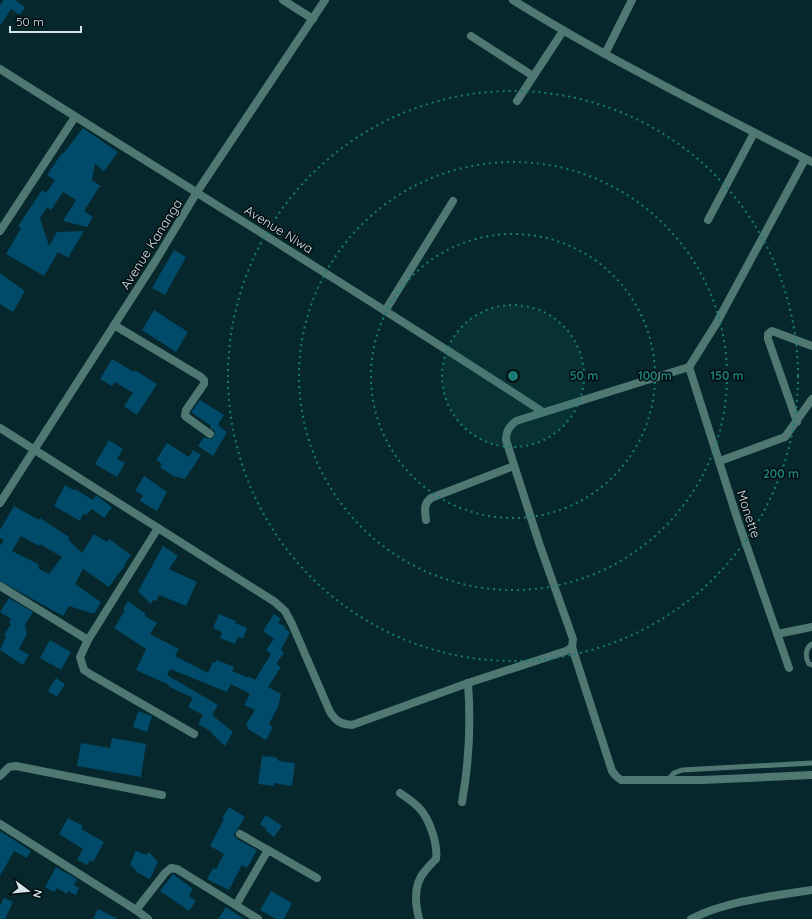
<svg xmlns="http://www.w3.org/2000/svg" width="812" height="919" font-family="Quicksand,sans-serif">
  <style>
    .building { fill: #004a6a; fill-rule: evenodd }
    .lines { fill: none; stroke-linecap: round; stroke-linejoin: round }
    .lane { stroke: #4f7872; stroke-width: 5 }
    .street { stroke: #4f7872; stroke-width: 8 }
    .ring { fill: none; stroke: #197c74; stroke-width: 2; stroke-dasharray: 2 4 }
    .labels { text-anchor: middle; stroke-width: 3; stroke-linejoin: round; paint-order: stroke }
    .street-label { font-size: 13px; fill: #d4e5e8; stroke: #030d10 }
    .centre { fill: #197c74; stroke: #030d10; stroke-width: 2 }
    .ring-label { font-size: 12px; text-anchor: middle; font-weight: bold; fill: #197c74; stroke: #030d10; stroke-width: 3; stroke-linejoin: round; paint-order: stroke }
  </style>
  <rect width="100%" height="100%" fill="#06272c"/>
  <g class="building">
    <polygon points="4,0 15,0 25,7 20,15 11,9 0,26 0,5"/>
    <polygon points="83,128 118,152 104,171 95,164 92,180 102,187 99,187 84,211 93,217 87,227 63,221 76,200 63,192 51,210 47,207 40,218 49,246 57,232 84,231 68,258 58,252 44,276 6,254 21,228 18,226 42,190 46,193 55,180 47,175 62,153 63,154"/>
    <polygon points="174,250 186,257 165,295 152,288"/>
    <polygon points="0,273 25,291 13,312 0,304"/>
    <polygon points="154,310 188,332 176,352 142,330"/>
    <polygon points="112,359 134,372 135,370 157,384 137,415 124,406 133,393 115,382 112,386 100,379"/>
    <polygon points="200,400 224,415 218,425 227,432 213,456 198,446 204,437 209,439 212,439 215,434 215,431 210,428 211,426 191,412"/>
    <polygon points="109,440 123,449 117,459 125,463 117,477 95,464"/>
    <polygon points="167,443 189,457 193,450 201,455 185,479 173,476 160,467 162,464 156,460"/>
    <polygon points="144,476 167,492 157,511 140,501 143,495 135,491"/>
    <polygon points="65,485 73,490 75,489 93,500 96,495 112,507 104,518 92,509 86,515 83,514 80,521 54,506"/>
    <path d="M14,506L39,520L40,518L69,537L68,539L82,553L94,534L107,542L109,539L131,555L124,565L125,566L119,573L109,587L83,569L75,584L101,602L94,614L69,606L63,616L0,581V546L4,540L0,538V530ZM21,536L39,546L40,544L62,557L49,574L39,569L38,564L12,551Z"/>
    <polygon points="163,546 178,556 169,569 197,582 186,606 159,595 156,601 153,600 151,604 138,591"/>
    <polygon points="9,598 33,612 25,625 27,634 19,649 29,655 23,665 0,650 6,636 4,635 11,624 9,623 11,619 0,612"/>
    <polygon points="128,601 146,614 145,616 157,623 150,634 179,649 175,656 208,673 213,662 215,663 217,660 234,667 232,671 247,677 248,676 255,680 271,654 266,650 274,639 263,631 274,614 281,619 278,623 286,627 285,629 290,632 281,650 284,653 276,664 281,667 268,687 281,694 278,707 269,724 273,727 266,740 248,729 246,724 255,710 244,705 250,694 231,684 227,692 170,669 167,675 218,705 212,715 233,732 225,746 211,733 212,732 198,724 203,715 188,707 193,698 168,686 169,685 136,670 146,649 114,628 125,610 123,609"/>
    <polygon points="219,614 236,621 235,623 247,628 243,639 238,637 235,644 220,638 222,632 213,628"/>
    <polygon points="50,640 71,652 61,670 40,658"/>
    <polygon points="56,678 65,684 57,697 48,691"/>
    <polygon points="138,711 152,716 147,732 133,727"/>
    <polygon points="112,738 146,744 141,777 77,766 81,743 110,748"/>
    <polygon points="262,756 276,757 279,761 295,763 292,786 274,783 274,786 258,784"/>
    <polygon points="229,807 245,817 234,835 237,839 257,850 247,868 242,865 229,890 207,879 213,868 216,869 224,854 210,846 224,819 222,818"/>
    <polygon points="266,815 282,826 274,837 266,831 267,829 260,824"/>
    <polygon points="68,818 83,826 81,829 104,842 93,862 90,860 87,865 77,860 83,849 59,834"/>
    <polygon points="0,831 31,851 27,858 14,851 0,876"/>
    <polygon points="136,851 146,855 149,852 158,862 150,879 138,873 130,864"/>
    <polygon points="56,867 77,879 74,885 79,888 76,895 68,891 67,894 57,888 54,892 45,887"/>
    <polygon points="173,874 193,889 189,896 196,901 189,911 160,891"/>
    <polygon points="271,891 292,903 284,919 276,919 260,910"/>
    <polygon points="4,898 13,902 5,919 0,919 0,906"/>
    <polygon points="226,907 244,919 218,919"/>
    <polygon points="98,909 118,919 93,919"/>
  </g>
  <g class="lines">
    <g class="lane">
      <path d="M812,644C805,648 805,658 809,664L812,665"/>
      <polyline points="668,780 674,773 682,770 812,763"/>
    </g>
    <g class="street">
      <polyline points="283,0 313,19"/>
      <path d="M513,0C609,60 711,110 812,162"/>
      <polyline points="471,36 533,76"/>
      <polyline points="605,54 632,0"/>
      <path d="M0,69C181,184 364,295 543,412"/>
      <polyline points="517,101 563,31"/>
      <path d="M805,159L716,324L689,367L516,421C509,427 506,431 506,440L539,543L573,639L572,647L612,771L616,776L621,780H702L812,775"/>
      <polyline points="708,220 754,133"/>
      <polyline points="0,231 75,117"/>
      <polyline points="385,311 453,201"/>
      <polyline points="114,325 201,377 204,380 204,384 186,410 185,416 210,434"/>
      <polyline points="689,367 738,521 789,668"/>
      <polyline points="797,422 768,339 768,334 772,331 812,346"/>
      <path d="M0,428L275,602L285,611L292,624L330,712C336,721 340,724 352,725L468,683L566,651L572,647"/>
      <polyline points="720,461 785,437 812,399"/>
      <polyline points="0,503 156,260 197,192 325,0"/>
      <path d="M426,520C425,511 423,504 431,498L514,466"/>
      <polyline points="158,528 88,640 80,657 84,670 90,674 194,734"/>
      <polyline points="0,586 88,640"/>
      <polyline points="777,634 812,627"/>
      <polyline points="0,776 9,767 16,766 162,795"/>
      <path d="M400,793C407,798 415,803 420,809C430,820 438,845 436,859C432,863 428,867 425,871C413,884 415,903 419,919"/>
      <path d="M462,802C469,763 471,723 468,683"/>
      <polyline points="0,824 136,910 148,919"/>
      <polyline points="240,834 317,878"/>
      <polyline points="236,905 268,850"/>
      <polyline points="136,910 165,873 171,868 177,869 258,919"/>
      <path d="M691,919C726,901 773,896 812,890"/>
    </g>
  </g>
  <circle cx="513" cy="376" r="71" fill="#197c74" fill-opacity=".12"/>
  <g class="ring">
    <circle cx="513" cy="376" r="71"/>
    <circle cx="513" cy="376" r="142"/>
    <circle cx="513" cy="376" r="214"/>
    <circle cx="513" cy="376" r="285"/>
  </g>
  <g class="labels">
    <g class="street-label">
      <text transform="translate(279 229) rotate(32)" y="5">Avenue Niwa</text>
      <text transform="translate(151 244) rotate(-58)" y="5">Avenue Kananga</text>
      <text transform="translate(749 514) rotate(72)" y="5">Monette</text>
    </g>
  </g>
  <circle cx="513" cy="376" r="6" class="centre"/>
  <g class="ring-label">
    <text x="584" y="380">50 m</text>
    <text x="655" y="380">100 m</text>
    <text x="727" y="380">150 m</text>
    <text x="781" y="478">200 m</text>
  </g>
  <g transform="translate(28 891) rotate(106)" stroke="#030d10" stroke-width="3" paint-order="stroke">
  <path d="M0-3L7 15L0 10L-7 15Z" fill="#d4e5e8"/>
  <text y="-6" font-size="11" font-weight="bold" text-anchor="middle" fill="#d4e5e8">N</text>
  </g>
  <path d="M10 26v6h71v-6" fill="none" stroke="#d4e5e8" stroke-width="2"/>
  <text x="16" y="26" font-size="12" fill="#d4e5e8" stroke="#030d10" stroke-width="3" paint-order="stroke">50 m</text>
</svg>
